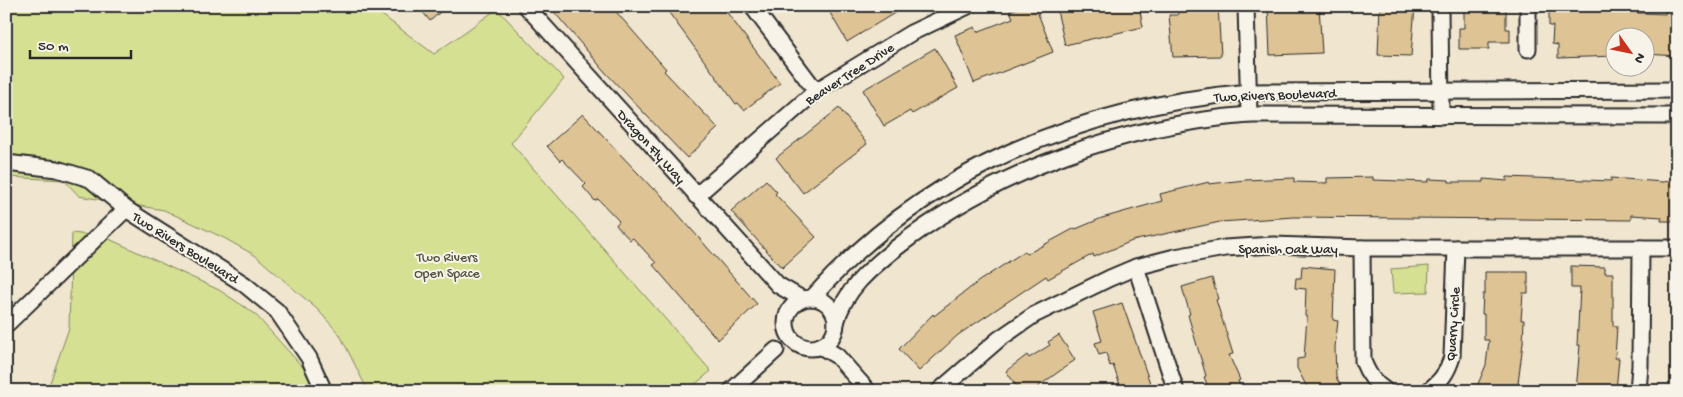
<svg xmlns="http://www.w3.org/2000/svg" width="1683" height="397" font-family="'Gochi Hand',sans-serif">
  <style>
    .green { fill: #d5e093; stroke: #80865f }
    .building { fill: #dec494; stroke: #2b2b2b }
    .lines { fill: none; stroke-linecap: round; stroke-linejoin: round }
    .street-casing { stroke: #2b2b2b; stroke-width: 19 }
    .street { stroke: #f7f3e8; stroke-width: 15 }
    .labels { text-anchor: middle; stroke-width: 4; stroke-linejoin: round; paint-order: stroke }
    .street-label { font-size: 14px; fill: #2b2b2b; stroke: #f7f3e8 }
    .park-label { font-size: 14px; fill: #565845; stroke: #f7f3e8 }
  </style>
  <rect width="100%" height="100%" fill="#f0e5cf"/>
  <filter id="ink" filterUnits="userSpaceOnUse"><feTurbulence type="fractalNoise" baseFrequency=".02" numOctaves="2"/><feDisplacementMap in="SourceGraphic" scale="10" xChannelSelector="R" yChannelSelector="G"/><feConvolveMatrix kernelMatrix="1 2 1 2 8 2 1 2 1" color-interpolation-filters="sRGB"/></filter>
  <g filter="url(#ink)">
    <g class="green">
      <polygon points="6,6 370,6 434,54 497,9 564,79 511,143 711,371 687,391 368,391 340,335 318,310 256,256 224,238 164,210 79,196 64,180 6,177"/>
      <polygon points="72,233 105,237 219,290 254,313 308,373 314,391 47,391 69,328"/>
      <polygon points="1429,266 1428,292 1393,293 1391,269"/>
    </g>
    <g class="building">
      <polygon points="418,6 447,6 430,21"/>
      <polygon points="549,6 611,6 666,69 664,71 718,128 687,158 606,73"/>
      <polygon points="664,6 722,6 780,83 744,110 738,103 736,104"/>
      <polygon points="826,6 906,6 847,42"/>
      <polygon points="1023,6 1035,6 1053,52 974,83 955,35 975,27 977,32 1013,18 1010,11"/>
      <polygon points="1056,6 1139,6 1143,27 1065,45"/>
      <polygon points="1178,6 1218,6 1221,56 1173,57 1169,15 1178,15"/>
      <polygon points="1268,6 1319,6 1322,53 1270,55"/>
      <polygon points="1380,6 1415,6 1411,56 1378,55"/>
      <polygon points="1464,6 1506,6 1506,29 1510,29 1510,42 1489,42 1489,49 1459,49 1459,28 1464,28"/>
      <polygon points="1549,6 1601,7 1601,11 1665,14 1666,6 1677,7 1677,56 1646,54 1646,38 1616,38 1616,56 1558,58 1558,45 1552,44 1553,26 1549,26"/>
      <polygon points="935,48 958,88 912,114 910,111 884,126 863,90"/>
      <polygon points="839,108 867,144 803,193 776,158"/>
      <polygon points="583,114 619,153 654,190 655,188 757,304 718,340 653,265 656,263 633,238 630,240 616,225 619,221 598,199 595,201 583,187 586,184 562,159 560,161 547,146"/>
      <polygon points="1373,177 1373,180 1428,182 1429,179 1449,180 1449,182 1484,182 1484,179 1507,181 1507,177 1611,181 1611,178 1663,182 1677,180 1677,221 1661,221 1662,217 1631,215 1631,220 1294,217 1220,222 1132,241 1094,257 1093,254 1048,279 1046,276 958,335 919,371 899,349 933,314 934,316 979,281 1025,251 1027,254 1075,228 1076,229 1102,218 1162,201 1160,194 1209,182 1209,184 1245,180 1294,178 1294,182 1327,183 1327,178"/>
      <polygon points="766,180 777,192 775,194 816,237 782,268 731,211"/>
      <polygon points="1302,266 1335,269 1333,320 1338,321 1335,347 1336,377 1343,391 1309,391 1297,368 1297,359 1304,358 1307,316 1305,316 1306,289 1295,288 1296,278 1301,278"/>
      <polygon points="1571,266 1605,267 1605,273 1613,273 1613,326 1617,326 1615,358 1619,358 1616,391 1576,391 1580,345 1577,345 1580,288 1571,288"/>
      <polygon points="1485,272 1528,272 1528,293 1523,293 1521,320 1524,320 1523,343 1517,391 1475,391 1486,365 1489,340 1484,340 1484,314 1482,314 1483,294 1485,294"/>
      <polygon points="1212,278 1218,299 1216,300 1233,354 1229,355 1240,380 1238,381 1242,391 1210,391 1204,377 1206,376 1188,315 1190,314 1182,287"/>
      <polygon points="1122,303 1150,383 1147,385 1150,391 1122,391 1113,365 1110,366 1106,353 1099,355 1095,343 1102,341 1093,312"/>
      <polygon points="1059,335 1075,360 1032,391 1020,391 1006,371 1027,355 1029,358 1050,345 1048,342"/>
    </g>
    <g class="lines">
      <defs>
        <g id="street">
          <polyline points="526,6 778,285 802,299"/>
          <polyline points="752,6 816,91"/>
          <polyline points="1246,6 1249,115"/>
          <polyline points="1440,6 1441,116"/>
          <polyline points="1528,6 1528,49"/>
          <polyline points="6,163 57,169 90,179 126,209 244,284 277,311 309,358 324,391"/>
          <polyline points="696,196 816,91 911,33 968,6"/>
          <path d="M1362,248L1363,361C1368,374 1374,383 1386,391"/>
          <polyline points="1136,267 1176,391"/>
          <path d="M812,298C926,169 1080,107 1249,92L1677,90"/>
          <circle cx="811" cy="323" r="25"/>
          <path d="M836,323C844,290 870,269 896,248C996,170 1123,125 1249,115L1677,116"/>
          <polyline points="6,325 126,209"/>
          <polyline points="820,346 837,356 868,391"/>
          <polyline points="731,391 776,350"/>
          <polyline points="939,391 999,339 1034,315 1110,278 1136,267 1175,257 1225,248 1273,245 1362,248 1677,248"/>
          <path d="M1428,391C1441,381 1447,373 1452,357L1456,248"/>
          <polyline points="1638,391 1640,366 1641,248"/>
        </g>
      </defs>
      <use href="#street" class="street-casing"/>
      <use href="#street" class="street"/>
    </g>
  </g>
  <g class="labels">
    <g class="street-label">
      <text transform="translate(849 73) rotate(-33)" y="5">Beaver Tree Drive</text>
      <text transform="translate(1275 94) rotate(-2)" y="5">Two Rivers Boulevard</text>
      <text transform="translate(652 146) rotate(48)" y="5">Dragon Fly Way</text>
      <text transform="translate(186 247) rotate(32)" y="5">Two Rivers Boulevard</text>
      <text x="1288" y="253">Spanish Oak Way</text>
      <text transform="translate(1452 324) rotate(-86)" y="5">Quarry Circle</text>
    </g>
    <g class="park-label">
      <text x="447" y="261">Two Rivers<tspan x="447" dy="16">Open Space</tspan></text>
    </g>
  </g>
  <rect width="1683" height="397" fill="none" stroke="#f7f3e8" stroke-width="25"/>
  <rect x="12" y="12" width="1658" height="372" fill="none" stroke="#2b2b2b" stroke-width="2" filter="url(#ink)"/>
  <g transform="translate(1630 52) rotate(123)"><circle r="24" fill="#f7f3e8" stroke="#a5a39c"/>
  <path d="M0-4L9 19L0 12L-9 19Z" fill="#c8321e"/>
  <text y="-8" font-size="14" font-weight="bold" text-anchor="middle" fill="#2b2b2b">N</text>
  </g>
  <path d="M30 50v8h101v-8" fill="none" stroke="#2b2b2b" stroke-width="2.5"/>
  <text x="38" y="50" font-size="15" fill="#2b2b2b" stroke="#f7f3e8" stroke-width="4" paint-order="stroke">50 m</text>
</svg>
